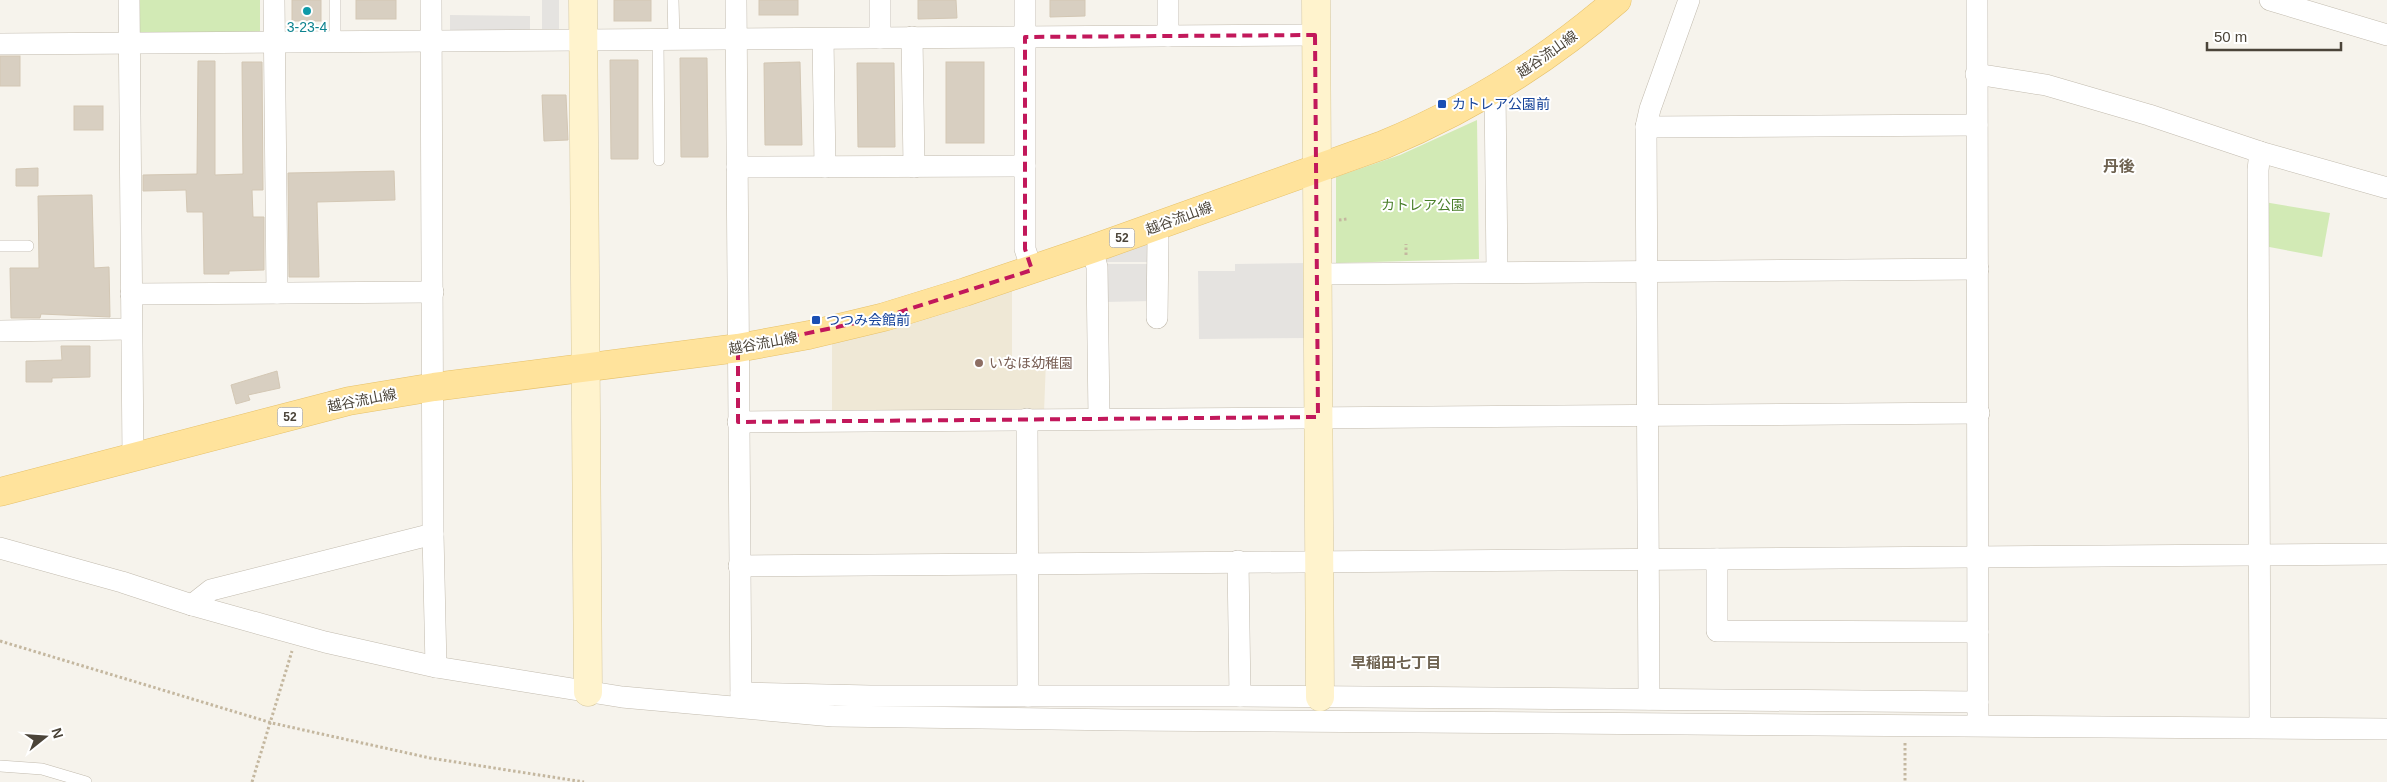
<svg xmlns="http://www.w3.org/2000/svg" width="2387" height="782" font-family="Arial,'Noto Sans JP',sans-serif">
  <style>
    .education { fill: #efe8d6 }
    .green { fill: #d2eab5 }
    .parking { fill: #e5e3e0 }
    .building { fill: #d8cfc1; stroke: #d3c7b4 }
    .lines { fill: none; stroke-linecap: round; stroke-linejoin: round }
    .lane-casing { stroke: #c2bbae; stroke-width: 12 }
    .street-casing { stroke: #c2bbae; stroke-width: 22 }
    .secondary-casing { stroke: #d6c79b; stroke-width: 29 }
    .primary-casing { stroke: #e6c16a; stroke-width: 29 }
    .path { stroke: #c4b79f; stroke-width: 3; stroke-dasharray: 2.5 2.5; stroke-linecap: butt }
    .lane { stroke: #fff; stroke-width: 11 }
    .street { stroke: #fff; stroke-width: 21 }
    .secondary { stroke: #fff3cd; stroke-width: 28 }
    .primary { stroke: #ffe39c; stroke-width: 28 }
    .marked { fill: none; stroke: #c2185b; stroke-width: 4; stroke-dasharray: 10 6; stroke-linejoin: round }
    .culture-dot { fill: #0f9aa8; stroke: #fff; stroke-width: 2 }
    .transit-dot { fill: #1a4fb4; stroke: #fff; stroke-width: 2 }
    .education-dot { fill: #8d6e63; stroke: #fff; stroke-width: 2 }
    .labels { text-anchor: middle; stroke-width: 4; stroke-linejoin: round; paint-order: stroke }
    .shield { fill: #fff; stroke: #817c74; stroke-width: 1 }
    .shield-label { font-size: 12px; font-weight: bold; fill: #4b4439 }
    .culture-label { font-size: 14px; fill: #0d838f; stroke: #fff }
    .street-label { font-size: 14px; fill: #4b4439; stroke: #fff }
    .transit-label { font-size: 14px; fill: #164399; stroke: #fff; text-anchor: start }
    .park-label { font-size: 14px; fill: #4a7f2a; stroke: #fff }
    .education-label { font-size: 14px; fill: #785e54; stroke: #fff; text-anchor: start }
    .neighbourhood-label { font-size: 15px; font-weight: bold; fill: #6e6250; stroke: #fff }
    .quarter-label { font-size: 16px; font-weight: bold; fill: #6e6250; stroke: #fff }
  </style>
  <rect width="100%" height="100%" fill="#f6f3ec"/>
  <polygon class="education" points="1012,289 1012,361 1046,360 1044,413 832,414 832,344 962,308"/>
  <g class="green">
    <polygon points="137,0 260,0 260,34 138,33"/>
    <polygon points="1477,120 1479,259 1336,263 1336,177 1400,155"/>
    <polygon points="2264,202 2330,213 2322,257 2264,246"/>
  </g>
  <g class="parking">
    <rect x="542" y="0" width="17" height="29"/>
    <polygon points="450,15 530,16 530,34 450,33"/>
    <polygon points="1151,238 1151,262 1105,262 1111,252"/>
    <polygon points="1307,263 1308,338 1199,339 1198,271 1235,271 1235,264"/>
    <polygon points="1105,264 1152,264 1152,301 1105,302"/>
  </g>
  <g class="building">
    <rect x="292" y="0" width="29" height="21"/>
    <rect x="356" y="0" width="40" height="19"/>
    <rect x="614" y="0" width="37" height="21"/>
    <rect x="759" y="0" width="39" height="15"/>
    <polygon points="918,0 956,0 957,18 918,19"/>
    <polygon points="1050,0 1085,0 1085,16 1050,17"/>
    <rect x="0" y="56" width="20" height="30"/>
    <polygon points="680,58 707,58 708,157 681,157"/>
    <polygon points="610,60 638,60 638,159 611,159"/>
    <polygon points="198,61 215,61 215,175 243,174 242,62 262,62 263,190 252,190 253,217 264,217 264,270 229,271 229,274 204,274 203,212 187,212 186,190 143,191 143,175 197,174"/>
    <polygon points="800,62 802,145 765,145 764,63"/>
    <rect x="946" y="62" width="38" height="81"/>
    <polygon points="857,63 894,63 895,147 858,147"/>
    <polygon points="542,95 566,95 568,140 544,141"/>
    <rect x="74" y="106" width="29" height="24"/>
    <polygon points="38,168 38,186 16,186 16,169"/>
    <polygon points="394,171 395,200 317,202 319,277 289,277 288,173"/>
    <polygon points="92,195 94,268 109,267 110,317 41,314 40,318 11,318 10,268 39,268 38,196"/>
    <polygon points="61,346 90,346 90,377 52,378 52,382 26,382 26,361 62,360"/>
    <polygon points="277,371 280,388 248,395 250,400 236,404 231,385"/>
  </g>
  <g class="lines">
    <defs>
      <g id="lane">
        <polyline points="673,0 674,40"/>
        <polyline points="658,40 659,160"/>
        <polyline points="335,42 335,0"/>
        <polyline points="0,246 28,246"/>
        <polyline points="0,766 42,769 86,782"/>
      </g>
      <g id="street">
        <polyline points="129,0 133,458"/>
        <polyline points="274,0 277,293"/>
        <polyline points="736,0 741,707"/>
        <polyline points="880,0 880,38"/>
        <polyline points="1025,0 1025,249 1032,270"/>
        <polyline points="1168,0 1168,36"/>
        <polyline points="1977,0 1978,715"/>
        <polyline points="2270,0 2387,35"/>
        <polyline points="912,37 914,167"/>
        <polyline points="823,39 825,167"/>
        <polyline points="0,44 1315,35"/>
        <polyline points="1976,74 2046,85 2149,115 2260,152 2387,188"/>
        <polyline points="1495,89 1497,271"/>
        <polyline points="1646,127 1977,125"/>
        <polyline points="737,167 1025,166"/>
        <polyline points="1153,227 1158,239 1157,318"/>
        <polyline points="1092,249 1097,267 1099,418"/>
        <polyline points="1318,274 1978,269"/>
        <polyline points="131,294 433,292"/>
        <polyline points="0,331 131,329"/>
        <polyline points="1027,419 1028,696"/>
        <polyline points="738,422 1979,413"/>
        <polyline points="433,534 436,667"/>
        <polyline points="0,548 122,582 192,605 325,642 436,667 622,697 833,716 1122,720 2387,729"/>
        <polyline points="1717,559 1717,631 1978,632"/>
        <polyline points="1238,561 1240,696"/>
        <polyline points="739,566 2387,554"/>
        <polyline points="192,605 211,590 433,534 431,0"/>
        <polyline points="741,693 870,696 1240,696 1978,702"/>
        <polyline points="1649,699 1646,127 1650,109 1689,0"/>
        <polyline points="2260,727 2258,170 2260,152"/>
      </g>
      <g id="secondary">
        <polyline points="583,0 588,692"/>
        <polyline points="1316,0 1320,697"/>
      </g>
      <path id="primary" d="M0,492L349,401L434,387L738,348L809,335L884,317L965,292L1092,249L1383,145C1469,109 1547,61 1617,0"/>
    </defs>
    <use href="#lane" class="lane-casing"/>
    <use href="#street" class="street-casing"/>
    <use href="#secondary" class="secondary-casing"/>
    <use href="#primary" class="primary-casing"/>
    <g class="path">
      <polyline points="1339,220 1347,219"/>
      <polyline points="1406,255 1406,244"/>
      <polyline points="0,641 272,723 430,758 584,782"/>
      <polyline points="1905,743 1905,782"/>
      <polyline points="252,782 292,651"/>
    </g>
    <use href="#lane" class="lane"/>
    <use href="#street" class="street"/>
    <use href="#secondary" class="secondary"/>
    <use href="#primary" class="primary"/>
  </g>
  <path class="marked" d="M1315,35L1318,417L738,422V348L884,317L1032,270L1025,249V37Z"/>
  <circle class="culture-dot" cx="307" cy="11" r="5"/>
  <g class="transit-dot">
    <rect x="1437" y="99" width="10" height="10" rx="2.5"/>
    <rect x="811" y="315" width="10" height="10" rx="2.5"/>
  </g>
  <circle class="education-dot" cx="979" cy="363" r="5"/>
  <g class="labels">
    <g class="shield">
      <rect x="1109.5" y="228.5" width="25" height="19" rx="4"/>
      <rect x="277.5" y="407.5" width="25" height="19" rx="4"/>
    </g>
    <g class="shield-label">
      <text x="1122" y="242">52</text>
      <text x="290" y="421">52</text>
    </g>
    <g class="culture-label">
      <text x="307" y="32">3-23-4</text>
    </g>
    <g class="street-label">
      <text transform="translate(1547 54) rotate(-35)" y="5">越谷流山線</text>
      <text transform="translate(1179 218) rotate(-20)" y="5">越谷流山線</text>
      <text transform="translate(763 343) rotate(-10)" y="5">越谷流山線</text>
      <text transform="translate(362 400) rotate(-11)" y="5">越谷流山線</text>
    </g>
    <g class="transit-label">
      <text x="1452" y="109">カトレア公園前</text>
      <text x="826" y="325">つつみ会館前</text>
    </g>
    <g class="park-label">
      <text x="1423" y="210">カトレア公園</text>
    </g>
    <g class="education-label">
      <text x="989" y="368">いなほ幼稚園</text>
    </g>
    <g class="neighbourhood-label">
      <text x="1396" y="668">早稲田七丁目</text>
    </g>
    <g class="quarter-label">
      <text x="2119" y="172">丹後</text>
    </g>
  </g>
  <g transform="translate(45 737) rotate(73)" stroke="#ffffff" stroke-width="4" paint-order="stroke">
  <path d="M0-4L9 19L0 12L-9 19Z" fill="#4b4439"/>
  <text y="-8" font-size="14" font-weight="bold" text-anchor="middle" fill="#4b4439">N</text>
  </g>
  <path d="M2207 42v8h134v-8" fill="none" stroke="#4b4439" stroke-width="2.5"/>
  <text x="2214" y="42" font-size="15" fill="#4b4439" stroke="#ffffff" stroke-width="4" paint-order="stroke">50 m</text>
</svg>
